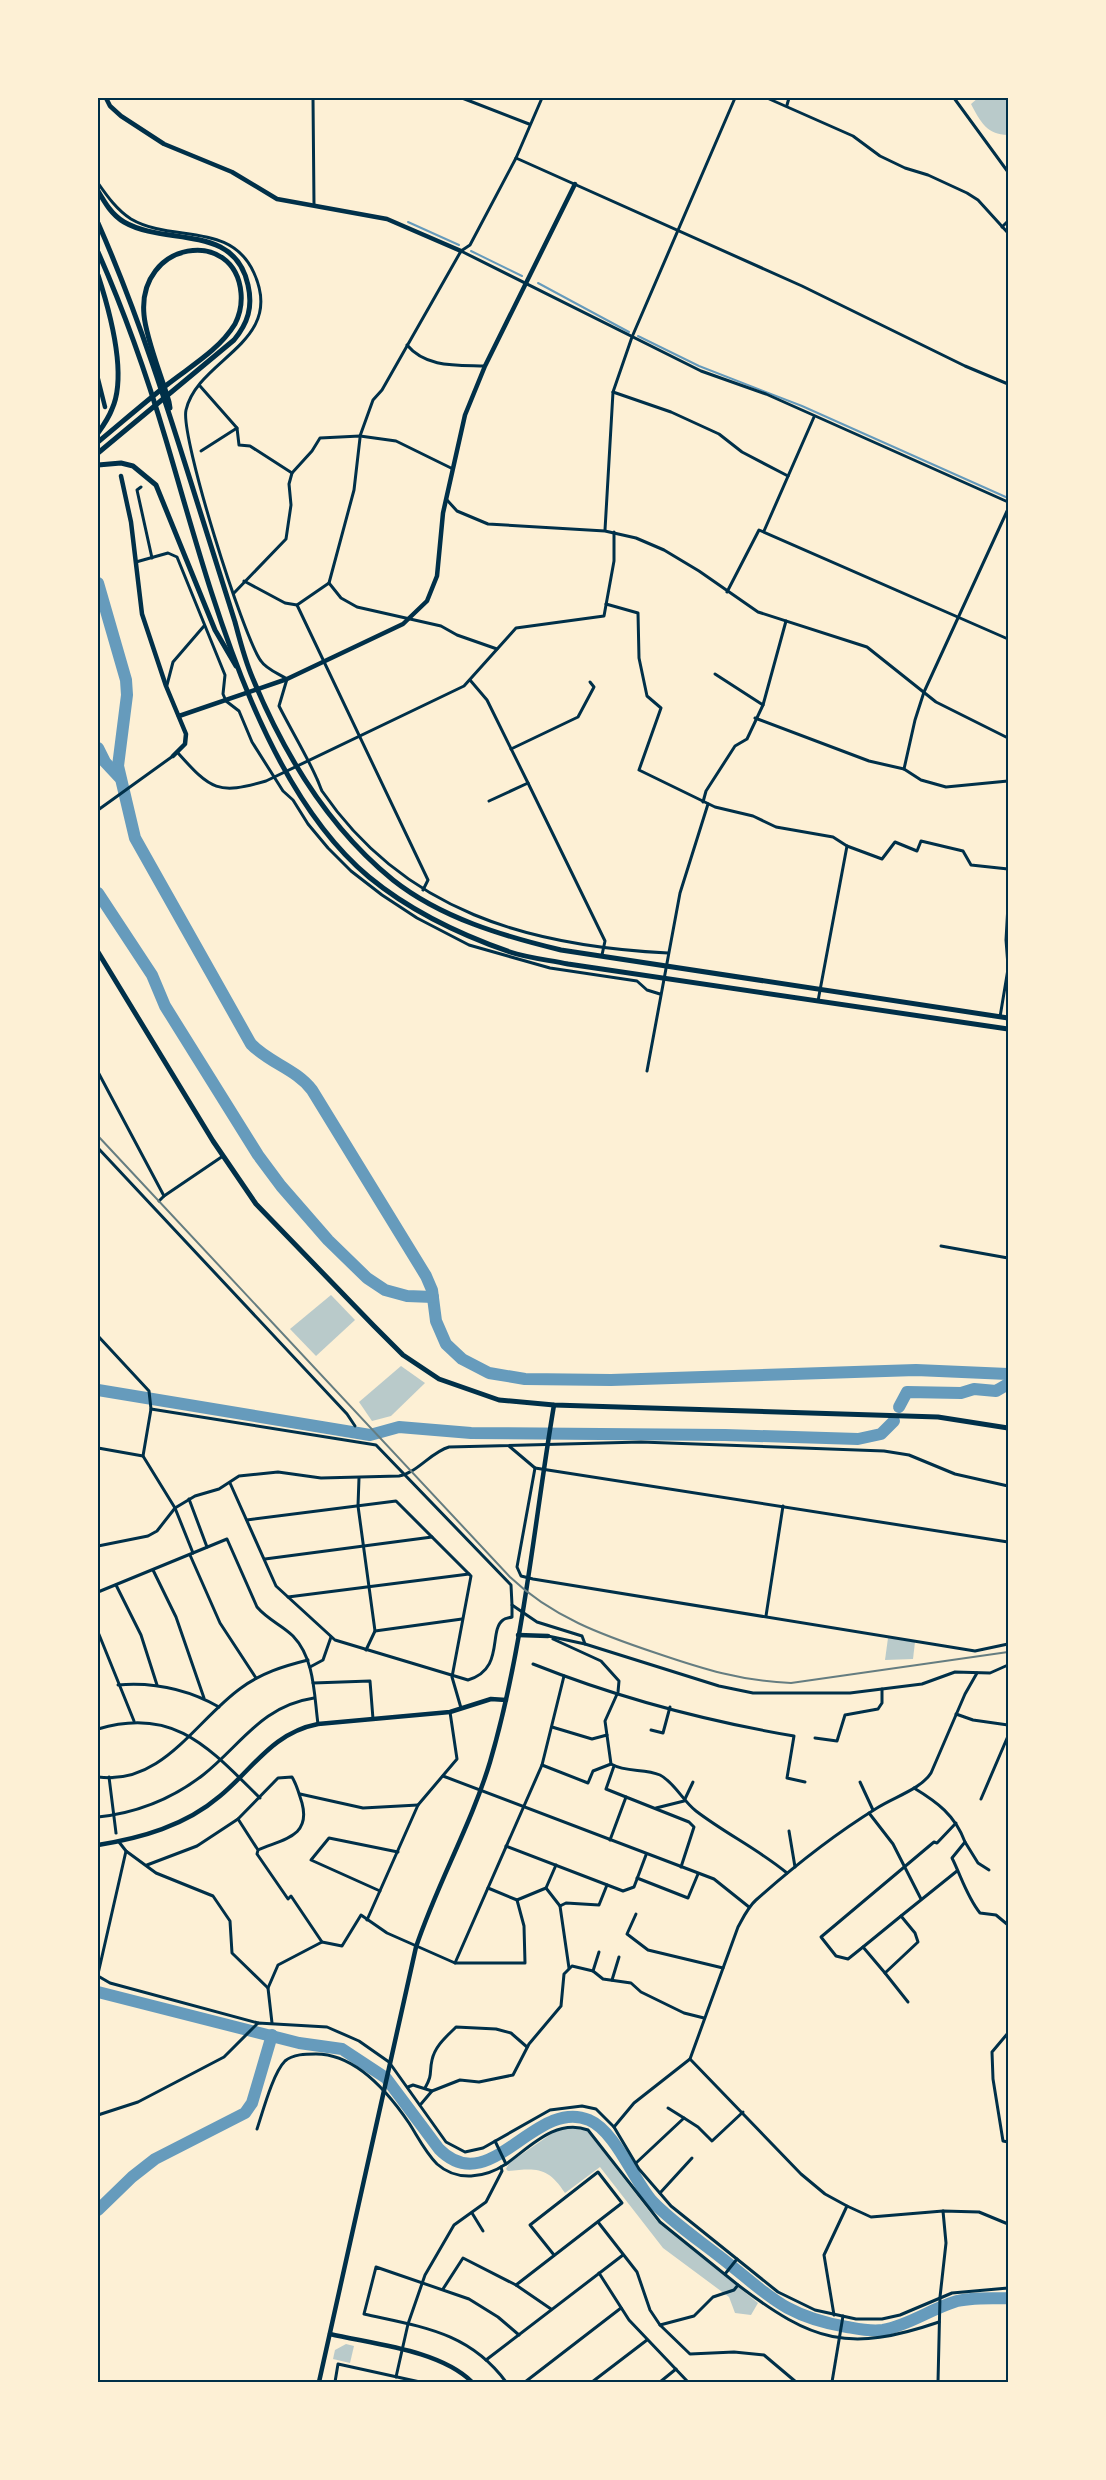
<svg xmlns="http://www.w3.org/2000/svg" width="1106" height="2480" font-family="Literata,serif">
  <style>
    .green { fill: #b9caca }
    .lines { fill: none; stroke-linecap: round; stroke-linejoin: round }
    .stream { stroke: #669bbc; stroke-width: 2 }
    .river { stroke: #669bbc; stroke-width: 12 }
    .minor { stroke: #003049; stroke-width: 3 }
    .tertiary { stroke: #003049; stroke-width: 4.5 }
    .secondary { stroke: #003049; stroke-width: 4.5 }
    .trunk { stroke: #003049; stroke-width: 5 }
    .rail { stroke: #657d81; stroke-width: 2 }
    .neatline { fill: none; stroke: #003049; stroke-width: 2 }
  </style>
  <rect width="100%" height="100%" fill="#fdf0d5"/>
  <g class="green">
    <path d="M978,98H1008V135C987,135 980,121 971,104Z"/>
    <polygon points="331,1295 355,1320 316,1356 290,1329"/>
    <polygon points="401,1366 425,1383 391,1416 372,1421 359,1402"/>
    <polygon points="888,1638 915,1642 913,1659 885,1660"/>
    <path d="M572,2127L587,2131L656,2220L758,2303L751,2315L735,2313L729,2297L663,2248L600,2167L565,2193C548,2167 537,2168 508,2171L506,2169L509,2163L554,2132Z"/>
    <polygon points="346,2344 354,2346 350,2363 333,2359 335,2350"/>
  </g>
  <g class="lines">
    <g class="stream">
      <polyline points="408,222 459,245"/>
      <polyline points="471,251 522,276"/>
      <polyline points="538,283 629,332"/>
      <polyline points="638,336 699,366 802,406 1008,498"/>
    </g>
    <g class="river">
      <path d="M98,583L126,680L127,695L118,766L135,838L251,1044C269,1063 296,1069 312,1090L426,1276L432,1290L436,1321L446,1344L462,1359L489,1373L525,1379L611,1380L916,1370L1008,1374"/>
      <polyline points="98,748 105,762 119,777"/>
      <polyline points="98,893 152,975 165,1006 258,1155 281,1186 328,1240 367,1278 385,1290 407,1296 433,1297"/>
      <polyline points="98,1390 370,1435 399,1427 471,1433 725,1435 858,1439 881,1434 894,1421"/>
      <polyline points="899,1407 907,1392 961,1393 974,1389 996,1391 1008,1384"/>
      <path d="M98,1992L299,2043L342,2049L386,2078L439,2149C490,2201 535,2097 589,2120C615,2131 633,2179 652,2201C672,2222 696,2238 719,2256C767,2293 782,2316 847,2327C858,2329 871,2332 883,2330C909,2325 929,2310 954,2302C970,2297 992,2299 1008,2298"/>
      <polyline points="98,2210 132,2177 155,2159 245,2113 252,2103 272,2035"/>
    </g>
    <g class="minor">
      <polyline points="313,98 314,205"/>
      <polyline points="462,98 529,124"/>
      <polyline points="767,98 853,136 880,156 905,168 928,175 967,193 978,200 1008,233"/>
      <polyline points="954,98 1008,172"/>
      <polyline points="787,105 789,98"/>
      <polyline points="516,158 802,286 965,366 1008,384"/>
      <path d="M98,183C107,196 117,210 131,219C172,243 231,221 254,273C286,343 198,358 186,410C180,436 243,637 261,661C266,669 279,674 287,679L279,706C291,730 306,754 317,779C319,783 320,787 322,791C405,912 529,946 668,953"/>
      <polyline points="1002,227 1008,221"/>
      <polyline points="461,251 701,371 766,394 1008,502"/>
      <path d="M407,345C426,368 457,365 485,366"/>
      <polyline points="200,386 237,428 239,445 250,446 292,473"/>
      <polyline points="613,392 671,412 719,434 742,452 788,476"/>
      <polyline points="360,436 373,400 382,390 461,251 470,245 516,158 542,98"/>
      <polyline points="201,451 237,428"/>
      <polyline points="141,487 137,490 152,558"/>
      <polyline points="447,500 457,511 488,524 605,531 636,538 664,550 699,571 758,612 867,647 936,702 1008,738"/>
      <polyline points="605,530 613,392 632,337 735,98"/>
      <polyline points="764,531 814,417"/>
      <polyline points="136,562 168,553 177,557 225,675 223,694 226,701 239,711 252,742 283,791 293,800 308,824 328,848 351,871 382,895 417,918 469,945 550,968 637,981 647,990 660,994"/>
      <polyline points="244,581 285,603 297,605 329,583 341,598 357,607 441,626 457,635 497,649"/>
      <polyline points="329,583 354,490 360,438"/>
      <polyline points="727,592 759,530 1008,639"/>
      <polyline points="234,593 286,539 291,505 289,484 292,473 312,451 320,438 360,436 396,441 453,469"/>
      <polyline points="606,604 638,613 639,658 647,696 661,708 639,770 715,807 753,816 776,827 833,837 847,846 882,859 895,842 917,851 921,841 963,851 971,865 1008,869"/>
      <polyline points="297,605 428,880 423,890"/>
      <polyline points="715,674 763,705"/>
      <polyline points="470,680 487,700 528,783 489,801"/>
      <polyline points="167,685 173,662 204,626"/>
      <polyline points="755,718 869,761 904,769 921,780 946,787 1008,781"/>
      <polyline points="511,749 578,717 594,687 590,682"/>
      <path d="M178,753C211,790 218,795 266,781L464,686L516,628L604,616L614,561V532"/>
      <polyline points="904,769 915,720 924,692 1008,509"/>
      <polyline points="528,783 605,941 602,955"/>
      <polyline points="703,802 706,791 735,746 747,739 763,705 786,621"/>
      <polyline points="98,810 173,756"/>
      <polyline points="1008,905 1006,940 1008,966"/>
      <polyline points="818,1001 847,846"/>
      <polyline points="1000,1017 1008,969"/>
      <polyline points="647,1071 680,893 708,804"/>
      <polyline points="98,1072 164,1196 159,1201"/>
      <polyline points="98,1148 347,1414 355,1426"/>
      <polyline points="164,1196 223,1156"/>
      <polyline points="941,1246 1008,1258"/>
      <polyline points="98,1336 149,1391 151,1409 143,1456 175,1508 193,1553"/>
      <polyline points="151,1409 376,1445 511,1585 512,1605 537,1622 582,1636 585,1644"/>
      <polyline points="509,1446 535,1468"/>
      <polyline points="98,1448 143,1456"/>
      <polyline points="359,1478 358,1506 375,1631 366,1650"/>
      <path d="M230,1483L276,1586L335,1640L468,1680C505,1669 488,1631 503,1620C505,1618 509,1618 512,1617V1605"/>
      <polyline points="189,1499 207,1547"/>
      <polyline points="247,1520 396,1501 471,1576 452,1677 461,1708"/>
      <polyline points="1008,1542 535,1468 517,1567 521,1576 533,1579 975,1651 1008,1644"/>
      <path d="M98,1546L148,1536L157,1531L175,1508L195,1496L219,1489L239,1476L278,1472L321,1478L399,1476C417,1473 431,1452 449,1447L641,1442L884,1451L909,1455L955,1474L1008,1486"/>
      <polyline points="190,1555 220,1623 256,1678"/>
      <polyline points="265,1559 432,1537"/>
      <polyline points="153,1570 176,1617 204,1698"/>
      <polyline points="116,1585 141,1635 157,1685"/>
      <path d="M98,1592L227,1539L257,1607C268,1620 282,1625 293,1636C315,1659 314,1695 318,1724"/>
      <polyline points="288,1597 469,1574"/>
      <polyline points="766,1616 783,1506"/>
      <polyline points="375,1631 462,1619"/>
      <polyline points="98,1632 134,1721"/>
      <polyline points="548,1636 585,1644 719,1686 753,1693 850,1693 922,1684 955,1672 990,1673 1008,1665"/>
      <path d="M553,1639L601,1661L619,1681L618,1692L605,1721L611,1764C627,1773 644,1768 660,1775C674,1782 683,1801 696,1811C726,1834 758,1849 787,1873"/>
      <path d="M533,1664C616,1697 706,1721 794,1736L787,1778L805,1782"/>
      <polyline points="310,1667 323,1660 331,1637"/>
      <polyline points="313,1683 370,1681 373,1719"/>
      <path d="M118,1685C154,1682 187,1689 219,1707"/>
      <polyline points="956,1714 973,1720 1008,1725"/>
      <polyline points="552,1727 592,1739 607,1735"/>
      <path d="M98,1729C174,1706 209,1748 260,1798"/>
      <polyline points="651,1730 663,1733 670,1707"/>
      <polyline points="815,1738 837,1741 845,1715 878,1709 882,1703 882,1689"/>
      <polyline points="542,1765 588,1783 593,1771 611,1764"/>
      <polyline points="614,1766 606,1789 626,1797"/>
      <polyline points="443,1776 714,1879 749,1907"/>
      <path d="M98,1777C162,1786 196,1720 241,1688C261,1673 284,1666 308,1660"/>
      <polyline points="109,1777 116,1833"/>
      <polyline points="860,1782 873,1810"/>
      <path d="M914,1788C937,1802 955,1815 965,1842L952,1858C961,1876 967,1897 980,1913L996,1915L1008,1925"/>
      <polyline points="300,1794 363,1808 418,1805"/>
      <polyline points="981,1799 1008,1736"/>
      <polyline points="656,1808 684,1801 693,1782"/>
      <polyline points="869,1813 893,1844 921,1899"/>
      <path d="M98,1817C136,1813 172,1799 203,1775C241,1745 261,1706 314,1698"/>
      <polyline points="956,1823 937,1843 934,1842 821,1937 836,1956 848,1959 863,1947 885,1973 918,1942 915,1933 901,1916 957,1871"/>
      <polyline points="789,1831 795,1867"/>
      <polyline points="610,1840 626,1797 689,1822 694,1827 681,1867"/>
      <polyline points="119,1842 126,1851 156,1873 213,1896 230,1921 232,1953 268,1988 272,2023"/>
      <polyline points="965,1842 978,1863 989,1870"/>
      <polyline points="506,1846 623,1891 634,1887 646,1855"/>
      <path d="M258,1850C283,1839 311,1837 302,1803C299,1794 297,1785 292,1777L278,1778L238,1819L258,1850L257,1854L288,1899L291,1896L322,1942L342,1946L361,1915L387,1933L455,1963H525L524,1926L517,1900L488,1888"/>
      <polyline points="147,1865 197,1846 238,1819"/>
      <polyline points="637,1878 688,1898 698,1874"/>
      <polyline points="546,1888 560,1906 566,1903 599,1905 607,1885"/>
      <polyline points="380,1891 311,1860 329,1838 398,1852"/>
      <polyline points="517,1900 546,1888 556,1865"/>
      <polyline points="560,1906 569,1968"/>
      <polyline points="636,1914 627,1934 648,1950 723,1968"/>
      <polyline points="367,1920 418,1805 457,1759 450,1712"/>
      <polyline points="863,1947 901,1916"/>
      <polyline points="455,1963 542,1765 564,1676"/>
      <polyline points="593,1971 599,1952"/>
      <polyline points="885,1973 908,2002"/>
      <polyline points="98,1974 126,1851"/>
      <polyline points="98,1976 110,1983 258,2023"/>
      <polyline points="612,1980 619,1957"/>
      <polyline points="268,1988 278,1965 322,1942"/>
      <polyline points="1008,2033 992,2052 993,2079 1003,2141 1008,2142"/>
      <polyline points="690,2059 801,2174 825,2194 847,2206 871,2217 943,2211 979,2212 1008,2224"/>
      <polyline points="408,2087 413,2085 432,2091"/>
      <path d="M425,2088C433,2074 429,2073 432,2060C435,2046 446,2037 456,2027L496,2029L511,2033L527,2047"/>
      <polyline points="421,2104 432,2091 460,2080 479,2082 513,2075 529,2044 561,2006 564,1974 572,1966 593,1971 603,1979 631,1983 641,1992 684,2013 704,2018"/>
      <polyline points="668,2108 684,2118"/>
      <polyline points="98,2115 138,2102 224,2057 258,2023 327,2027 359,2041 389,2062 446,2142 465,2152 483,2148 550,2110 582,2106 596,2109 614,2127 639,2169 671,2206 778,2292 815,2310 856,2319 882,2319 900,2315 952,2293 1008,2288"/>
      <path d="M614,2127L634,2103L690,2059L738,1927C743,1918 748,1907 756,1900C793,1867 835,1834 877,1808C894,1797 921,1789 931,1773L965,1694L977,1673"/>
      <path d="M257,2129C263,2111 273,2073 285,2061C293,2054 306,2054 316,2054C356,2054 388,2092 409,2123C418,2137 425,2152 437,2164C457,2182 485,2178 506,2164L495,2141"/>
      <polyline points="636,2163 684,2118 698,2127 712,2141 743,2112"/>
      <path d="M506,2164C530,2147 556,2118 588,2130L660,2222L738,2285L734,2290L713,2297L694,2316L660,2325"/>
      <polyline points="660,2193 692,2158"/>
      <polyline points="472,2213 483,2231"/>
      <polyline points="598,2222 637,2272 650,2310 660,2325 690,2354 734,2352 764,2355 796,2382"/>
      <polyline points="599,2273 629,2320 688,2382"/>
      <polyline points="725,2274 737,2259"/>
      <polyline points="516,2285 622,2203 598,2172 530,2225 554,2255"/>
      <path d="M738,2285C813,2342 848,2353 939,2322"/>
      <polyline points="443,2289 463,2258 516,2285 551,2309"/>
      <polyline points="834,2315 824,2255 847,2206"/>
      <polyline points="486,2360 623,2255"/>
      <polyline points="396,2377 408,2324 425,2275 454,2225 486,2202 502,2171 501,2167"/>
      <polyline points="335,2382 338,2364 420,2382"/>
      <path d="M506,2382C469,2332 422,2327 364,2314L376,2267L469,2299L498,2317L519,2335"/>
      <polyline points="525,2382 621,2308"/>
      <polyline points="592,2382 647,2340"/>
      <polyline points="660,2382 676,2369"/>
      <polyline points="832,2382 843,2316"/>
      <polyline points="938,2382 940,2297 946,2243 943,2211"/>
    </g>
    <g class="tertiary">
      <polyline points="106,98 110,106 121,116 164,144 232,172 277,199 387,219 461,251"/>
      <polyline points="98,379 105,407"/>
      <polyline points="121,476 131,522 142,614 166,686 186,734 185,744 173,756"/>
      <polyline points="179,716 287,679 403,624 427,601 437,576 443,513 465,415 485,366 575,184"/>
      <polyline points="518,1635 548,1636"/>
      <path d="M98,1845C141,1838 185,1826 220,1796C253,1769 272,1733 318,1724L450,1712L491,1699L506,1700"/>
      <path d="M330,2334C373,2344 440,2350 472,2382"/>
    </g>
    <path class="secondary" d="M319,2382L416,1947C437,1884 471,1825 490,1762C524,1646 534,1523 554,1405"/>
    <g class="trunk">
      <path d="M98,191C105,203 112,215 124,222C165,246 235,223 248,285C253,307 248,323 234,340L98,453"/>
      <path d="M98,223C139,316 169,412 199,508C211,546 223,584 235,622C240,641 245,661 253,679C284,754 329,828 393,880C441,918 503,936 561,950L1008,1018"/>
      <path d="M98,252C125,313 147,376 166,440C207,577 256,783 369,877C409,910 461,935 510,952C528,958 549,960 568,964L1008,1029"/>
      <path d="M98,275C109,309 128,374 112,409C109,417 103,426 98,433"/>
      <path d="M98,442C121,423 144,403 168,384C191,366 219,350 235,324C240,314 242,304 241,293C235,226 137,241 144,315C146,339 162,377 169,402L170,408"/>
      <polyline points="98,465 121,463 133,466 156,485 215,630 236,666"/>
      <polyline points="98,952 213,1141 256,1204 374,1326 403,1355 439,1379 499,1400 554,1405 938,1417 1008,1428"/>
    </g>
    <path class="rail" d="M98,1136L510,1577C552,1617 602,1635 656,1653C703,1669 741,1681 791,1683L1008,1652"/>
  </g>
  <rect width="1106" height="2480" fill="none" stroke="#fdf0d5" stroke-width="198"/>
  <rect x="99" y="99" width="908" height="2282" class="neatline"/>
</svg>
